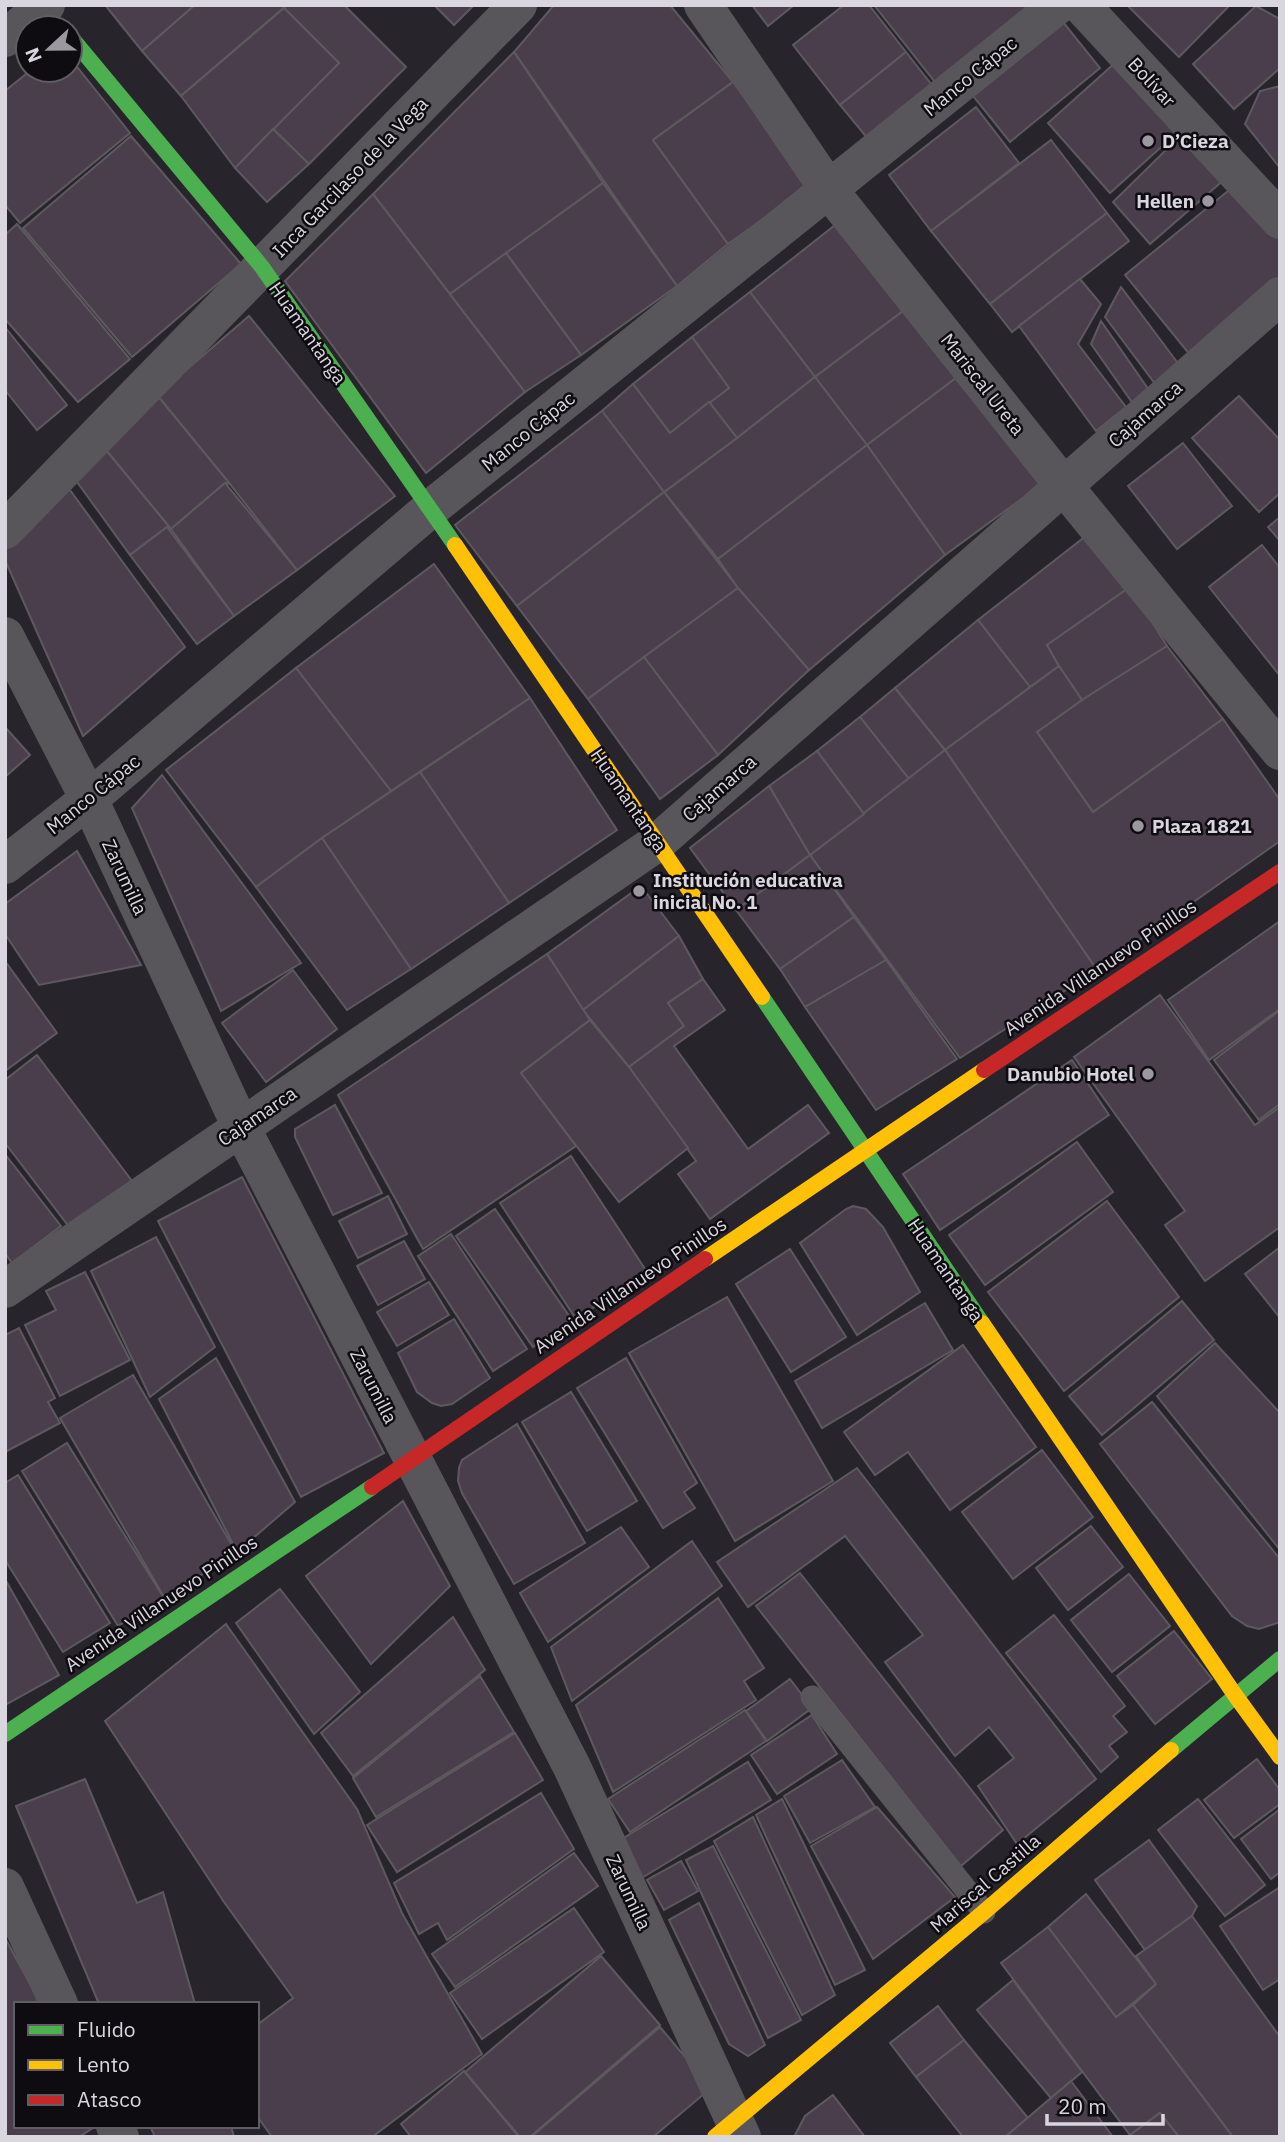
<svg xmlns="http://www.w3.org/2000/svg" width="1285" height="2142" font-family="'IBM Plex Sans',sans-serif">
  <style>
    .building { fill: #4b3e4c; stroke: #5d595f; stroke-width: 2 }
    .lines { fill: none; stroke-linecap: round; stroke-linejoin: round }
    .lane { stroke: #58565b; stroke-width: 23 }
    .street { stroke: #58565b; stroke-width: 38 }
    .fast { stroke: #4caf50; stroke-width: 16 }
    .slow { stroke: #ffc107; stroke-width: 16 }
    .jam { stroke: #c62828; stroke-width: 16 }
    .poi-dot { fill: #9b98a0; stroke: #0e0c11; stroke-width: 2.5 }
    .labels { text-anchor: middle; stroke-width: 5; stroke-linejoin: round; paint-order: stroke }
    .street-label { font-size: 19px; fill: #dad6df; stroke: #0e0c11 }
    .poi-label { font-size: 19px; font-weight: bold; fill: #dad6df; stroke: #0e0c11; text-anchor: start }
  </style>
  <rect width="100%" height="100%" fill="#27242b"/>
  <g class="building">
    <polygon points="105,5 195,5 142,51"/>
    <polygon points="195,5 287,5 181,96 142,51"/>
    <polygon points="287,5 344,5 406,67 309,164 273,129 339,63 284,8"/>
    <polygon points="434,5 474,5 454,25"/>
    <polygon points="554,5 670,5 733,82 653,140 728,244 677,286 514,52"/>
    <polygon points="752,5 794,5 768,26"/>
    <polygon points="844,5 869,5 906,52 840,105 793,45"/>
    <polygon points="874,5 1031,5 935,82"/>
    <polygon points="1127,5 1230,5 1179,57"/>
    <polygon points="1256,6 1280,19 1280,68 1234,109 1193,64"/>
    <polygon points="284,8 339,63 235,168 181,96"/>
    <polygon points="1059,17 1100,68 1010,142 969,91"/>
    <polygon points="514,52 603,183 450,294 373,194"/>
    <polygon points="906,52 935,89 869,140 840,105"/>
    <polygon points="70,58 130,133 20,223 5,205 5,91 31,70 70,70"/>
    <polygon points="1116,62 1178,132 1110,193 1048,123"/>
    <polygon points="733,82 809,186 728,244 653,140"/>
    <polygon points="1280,86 1280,168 1245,124 1260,91"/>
    <polygon points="976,107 1019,163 931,231 889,175"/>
    <polygon points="273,129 309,164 267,202 235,168"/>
    <polygon points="131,136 241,264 132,357 23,228"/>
    <polygon points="1177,139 1226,178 1150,244 1113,202"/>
    <polygon points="1051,140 1107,213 990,304 931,231"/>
    <polygon points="603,183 677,286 581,355 506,253"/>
    <polygon points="1234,186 1280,233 1280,283 1191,356 1125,275"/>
    <polygon points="373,194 525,392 426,473 285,281"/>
    <polygon points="1107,213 1129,241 1012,332 990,304"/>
    <polygon points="844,218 911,305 815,377 750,292"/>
    <polygon points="17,224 130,359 78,402 5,319 5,235"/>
    <polygon points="506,253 581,355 525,392 450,294"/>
    <polygon points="1080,279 1101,304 1078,344 1126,407 1096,431 1019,326"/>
    <polygon points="1121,287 1180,366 1156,385 1105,317"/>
    <polygon points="750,292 815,377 737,438 709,402 729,388 692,337"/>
    <polygon points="911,305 964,372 867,445 815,377"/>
    <polygon points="249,316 395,496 297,570 230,484 157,395"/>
    <polygon points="1101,321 1151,393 1134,405 1091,344"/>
    <polygon points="5,327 67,405 37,430 5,390"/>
    <polygon points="692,337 729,388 670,433 633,384"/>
    <polygon points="964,372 1046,481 945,555 867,445"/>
    <polygon points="815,377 867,445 718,559 664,492 737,438"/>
    <polygon points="633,384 670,433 709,402 737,438 664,492 602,411"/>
    <polygon points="157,395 230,484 225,483 171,529 101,444"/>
    <polygon points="1239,396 1280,440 1280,493 1259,512 1192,438"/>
    <polygon points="602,411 664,492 517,606 455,525"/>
    <polygon points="1183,443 1232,506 1177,549 1128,486"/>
    <polygon points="101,444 171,529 167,527 130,555 69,471"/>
    <polygon points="867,445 945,555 809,670 738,588 718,559"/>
    <polygon points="225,483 297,570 234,616 171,529"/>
    <polygon points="67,486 185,647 83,736 5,560 5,541"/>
    <polygon points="664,492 738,588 588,699 517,606"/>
    <polygon points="1280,517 1280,541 1268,527"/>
    <polygon points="167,527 234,616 197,644 130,555"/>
    <polygon points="1091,532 1130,587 1047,645 1059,666 1030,687 978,620"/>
    <polygon points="1262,545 1280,568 1280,676 1209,587"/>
    <polygon points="434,564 530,698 391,791 296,668"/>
    <polygon points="1130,587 1167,646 1082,700 1059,666 1047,645"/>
    <polygon points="738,588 809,670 718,755 644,657"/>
    <polygon points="978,620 1030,687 945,750 895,688"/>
    <polygon points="1167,646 1223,719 1093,812 1037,732 1082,700"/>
    <polygon points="644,657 718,755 660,799 588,699"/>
    <polygon points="1059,666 1082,700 1037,732 1093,812 1223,719 1280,800 1280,841 1097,970 945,750"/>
    <polygon points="296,668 391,791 322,838 256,887 166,770"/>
    <polygon points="895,688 945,750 909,779 860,717"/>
    <polygon points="530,698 617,830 509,903 420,772"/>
    <polygon points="860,717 909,779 864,814 817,751"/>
    <polygon points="5,727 30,755 5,777"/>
    <polygon points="945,750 1097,970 960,1058 810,855"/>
    <polygon points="817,751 864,814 810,855 769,786"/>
    <polygon points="420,772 509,903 411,969 322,838"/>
    <polygon points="162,775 301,963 221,1011 132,808"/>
    <polygon points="769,786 810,855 736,910 690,848"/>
    <polygon points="322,838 411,969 347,1010 256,887"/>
    <polygon points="77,851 141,965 39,985 5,934 5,904"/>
    <polygon points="810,855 854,917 780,969 736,910"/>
    <polygon points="641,886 679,936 583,1010 547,954"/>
    <polygon points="854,917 886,960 805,1007 780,969"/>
    <polygon points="1280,921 1280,1009 1209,1060 1168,1000"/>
    <polygon points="679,936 703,979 668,1003 684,1026 629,1067 583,1010"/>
    <polygon points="547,954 590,1020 521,1073 576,1146 423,1249 338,1095"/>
    <polygon points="886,960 957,1059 876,1110 805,1007"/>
    <polygon points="5,961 57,1033 5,1071"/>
    <polygon points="293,970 337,1029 266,1082 222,1023"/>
    <polygon points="703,979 725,1010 674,1046 748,1149 808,1105 829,1133 710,1219 678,1174 696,1161 629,1067 684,1026 668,1003"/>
    <polygon points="1160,995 1255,1125 1280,1107 1280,1227 1205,1281 1165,1225 1185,1211 1074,1057"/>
    <polygon points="1280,1010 1280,1104 1259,1120 1214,1060"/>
    <polygon points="590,1020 629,1067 688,1148 619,1202 521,1073"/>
    <polygon points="37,1055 132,1181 70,1228 5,1143 5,1080"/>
    <polygon points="1072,1060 1109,1115 940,1230 903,1174"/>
    <polygon points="335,1105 382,1193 333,1215 295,1137 295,1129"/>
    <polygon points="1077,1142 1113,1192 985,1285 949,1235"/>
    <polygon points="5,1154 61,1226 12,1263 5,1253"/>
    <polygon points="571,1156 647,1272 576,1319 500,1203"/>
    <polygon points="242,1177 384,1453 301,1497 158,1221"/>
    <polygon points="388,1196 407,1234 358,1258 339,1221"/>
    <polygon points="1107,1201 1179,1297 1064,1391 988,1292"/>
    <polygon points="853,1206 866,1209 883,1227 920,1292 857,1335 800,1243 846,1209"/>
    <polygon points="495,1209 572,1320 533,1347 456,1236"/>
    <polygon points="451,1234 527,1349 493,1371 418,1256"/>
    <polygon points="156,1237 215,1347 150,1397 91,1271"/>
    <polygon points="404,1241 425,1279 378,1305 357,1266"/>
    <polygon points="1280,1247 1280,1318 1245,1274"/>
    <polygon points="790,1249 846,1337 791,1372 736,1284"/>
    <polygon points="85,1272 130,1360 60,1396 25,1325 56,1310 46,1291"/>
    <polygon points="429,1282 449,1315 397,1346 377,1312"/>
    <polygon points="727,1297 833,1481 735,1541 629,1353"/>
    <polygon points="1182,1301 1214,1340 1102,1435 1069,1396"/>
    <polygon points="925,1303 953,1350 822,1428 795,1381"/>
    <polygon points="454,1319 490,1378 452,1404 441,1406 432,1403 417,1392 398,1353"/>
    <polygon points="19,1328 55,1398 48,1402 60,1423 5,1452 5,1335"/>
    <polygon points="1215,1343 1280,1413 1280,1550 1157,1396"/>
    <polygon points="963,1345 1036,1447 950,1510 908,1452 875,1475 844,1432"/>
    <polygon points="216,1358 295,1502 237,1552 159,1399"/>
    <polygon points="626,1358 697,1483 684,1492 695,1508 663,1528 577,1388"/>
    <polygon points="133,1375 237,1554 164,1597 60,1418"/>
    <polygon points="571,1392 637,1501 587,1531 522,1422"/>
    <polygon points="1152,1402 1280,1559 1280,1622 1259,1629 1247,1626 1232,1616 1100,1444"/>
    <polygon points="517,1424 585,1543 514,1584 462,1493 458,1481 459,1468 462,1460"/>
    <polygon points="67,1443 164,1598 118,1626 22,1471"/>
    <polygon points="1042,1450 1093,1517 1013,1579 962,1512"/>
    <polygon points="857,1468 1096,1779 1017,1844 978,1786 1014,1758 989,1727 955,1756 885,1662 923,1635 845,1536 748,1607 717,1562"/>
    <polygon points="18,1475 110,1623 63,1652 5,1560 5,1483"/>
    <polygon points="403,1501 450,1586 371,1664 306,1576"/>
    <polygon points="1091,1526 1123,1567 1068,1610 1036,1568"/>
    <polygon points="621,1527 649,1567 548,1642 520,1593"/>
    <polygon points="692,1541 722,1586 572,1701 551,1647"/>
    <polygon points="800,1573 1003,1830 961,1866 756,1606"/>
    <polygon points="1129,1574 1170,1626 1112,1672 1071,1620"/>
    <polygon points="5,1579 59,1675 5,1705"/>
    <polygon points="280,1589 360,1692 314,1734 236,1623"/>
    <polygon points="718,1598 764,1668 744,1681 756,1700 613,1792 576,1705"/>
    <polygon points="1054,1615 1125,1706 1113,1716 1127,1732 1109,1746 1118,1757 1101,1772 1006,1653"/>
    <polygon points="453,1617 485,1670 353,1776 321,1733"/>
    <polygon points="226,1624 357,1809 402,1913 482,2054 372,2137 272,2137 257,2116 257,2025 293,1998 224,1902 105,1721"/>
    <polygon points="1174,1631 1212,1679 1155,1724 1117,1676"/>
    <polygon points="480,1676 514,1732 376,1817 353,1778"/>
    <polygon points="790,1679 812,1708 767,1741 746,1711"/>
    <polygon points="745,1710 766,1741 630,1832 608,1799"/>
    <polygon points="812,1715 837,1754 777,1794 751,1755"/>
    <polygon points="515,1733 543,1780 397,1872 367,1825"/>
    <polygon points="1257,1759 1280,1790 1280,1804 1234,1838 1204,1800"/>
    <polygon points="842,1760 875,1807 810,1843 784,1796"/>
    <polygon points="748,1762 771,1800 640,1879 617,1842"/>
    <polygon points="85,1779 137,1903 163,1892 195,2004 99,2004 16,1806"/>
    <polygon points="541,1793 574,1849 447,1940 438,1923 419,1934 394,1883"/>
    <polygon points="782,1799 865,1970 835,1985 756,1815"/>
    <polygon points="1198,1799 1265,1885 1225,1916 1158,1830"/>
    <polygon points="877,1807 955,1897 873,1959 811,1846"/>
    <polygon points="1280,1809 1280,1872 1271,1879 1241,1839"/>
    <polygon points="753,1817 835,1995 802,2015 714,1841"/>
    <polygon points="1149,1840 1197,1906 1192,1916 1145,1950 1095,1880"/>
    <polygon points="713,1846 801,2020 768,2038 686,1860"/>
    <polygon points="574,1853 598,1886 455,1987 432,1954"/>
    <polygon points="681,1861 698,1891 664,1910 647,1880"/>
    <polygon points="1280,1887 1280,1979 1263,1990 1220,1926"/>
    <polygon points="1086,1894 1156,1984 1116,2017 1048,1927"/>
    <polygon points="699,1903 765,2045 748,2056 729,2044 669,1920"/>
    <polygon points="574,1908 604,1952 482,2039 450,1993"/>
    <polygon points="1192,1916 1280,2037 1280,2137 1233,2137 1133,2005 1156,1984 1136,1956"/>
    <polygon points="1048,1927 1116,2017 1133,2005 1233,2137 1179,2137 1160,2113 1130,2135 1001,1963"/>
    <polygon points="5,1938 41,2004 16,2004 16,2126 96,2126 79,2137 5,2137"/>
    <polygon points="601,1956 660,2025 530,2137 520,2137 465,2072"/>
    <polygon points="1013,1980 1082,2072 1051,2098 977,2010"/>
    <polygon points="938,2006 964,2040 916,2077 890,2043"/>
    <polygon points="660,2027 711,2088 653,2137 531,2137"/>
    <polygon points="964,2040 1028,2118 1006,2137 963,2137 916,2077"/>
    <polygon points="464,2071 519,2137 411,2137 401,2124"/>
    <polygon points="1071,2081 1113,2137 1005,2137"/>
    <polygon points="833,2095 865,2137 794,2137 805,2116"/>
    <polygon points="1160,2113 1179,2137 1127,2137 1130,2135"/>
    <polygon points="150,2126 231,2126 234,2137 155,2137"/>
  </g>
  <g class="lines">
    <polyline class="lane" points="812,1697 984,1912"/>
    <g class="street">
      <polyline points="703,5 829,190 1063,485 1280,751"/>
      <polyline points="1081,5 1280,220"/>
      <polyline points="5,38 46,5"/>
      <polyline points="5,530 518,5"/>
      <polyline points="5,636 89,799 241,1127 572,1767 742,2137"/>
      <polyline points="5,865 89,799 430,509 1058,5"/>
      <polyline points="5,1289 658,842 1280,296"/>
      <polyline points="5,1887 59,2004"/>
      <polyline points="115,2126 120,2137"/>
    </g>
    <g class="fast">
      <polyline points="70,36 262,267 455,545"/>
      <polyline points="762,997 982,1323"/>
      <polyline points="5,1734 372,1487"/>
      <polyline points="1171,1750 1280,1659"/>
    </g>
    <g class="slow">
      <polyline points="455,545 762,997"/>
      <polyline points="705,1259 984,1070"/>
      <polyline points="982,1323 1235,1695 1280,1757"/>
      <polyline points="715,2137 984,1912 1171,1750"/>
    </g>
    <g class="jam">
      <polyline points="984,1070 1280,872"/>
      <polyline points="372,1487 705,1259"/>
    </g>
  </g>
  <g class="poi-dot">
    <circle cx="1148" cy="141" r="7"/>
    <circle cx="1208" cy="201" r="7"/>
    <circle cx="1138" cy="826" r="7"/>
    <circle cx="639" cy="891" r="7"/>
    <circle cx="1148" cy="1074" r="7"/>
  </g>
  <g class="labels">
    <g class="street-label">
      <text transform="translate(970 76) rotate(-39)" y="7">Manco Cápac</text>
      <text transform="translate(1152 82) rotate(47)" y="7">Bolívar</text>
      <text transform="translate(350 177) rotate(-46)" y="7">Inca Garcilaso de la Vega</text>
      <text transform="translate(308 333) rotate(55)" y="7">Huamantanga</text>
      <text transform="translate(983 384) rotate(52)" y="7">Mariscal Ureta</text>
      <text transform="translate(1145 414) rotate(-41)" y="7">Cajamarca</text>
      <text transform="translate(528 431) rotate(-39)" y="7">Manco Cápac</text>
      <text transform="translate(719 788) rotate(-41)" y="7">Cajamarca</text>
      <text transform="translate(93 794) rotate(-39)" y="7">Manco Cápac</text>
      <text transform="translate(629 800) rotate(56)" y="7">Huamantanga</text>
      <text transform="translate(125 877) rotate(65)" y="7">Zarumilla</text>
      <text transform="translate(1100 967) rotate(-34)" y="7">Avenida Villanuevo Pinillos</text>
      <text transform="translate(257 1116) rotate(-34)" y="7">Cajamarca</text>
      <text transform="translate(946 1270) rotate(56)" y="7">Huamantanga</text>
      <text transform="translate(630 1285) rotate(-34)" y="7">Avenida Villanuevo Pinillos</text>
      <text transform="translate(374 1386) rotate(63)" y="7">Zarumilla</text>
      <text transform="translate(161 1603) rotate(-34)" y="7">Avenida Villanuevo Pinillos</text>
      <text transform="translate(985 1883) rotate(-41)" y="7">Mariscal Castilla</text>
      <text transform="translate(629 1892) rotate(65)" y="7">Zarumilla</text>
    </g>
    <g class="poi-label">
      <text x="1162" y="148">D’Cieza</text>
      <text x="1194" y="208" text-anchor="end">Hellen</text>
      <text x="1152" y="833">Plaza 1821</text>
      <text x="653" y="887">Institución educativa<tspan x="653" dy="22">inicial No. 1</tspan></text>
      <text x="1134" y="1081" text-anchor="end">Danubio Hotel</text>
    </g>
  </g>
  <rect width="1285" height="2142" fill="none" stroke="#dad6df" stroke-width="14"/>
  <rect x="14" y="2002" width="245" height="126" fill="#0e0c11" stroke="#605d63" stroke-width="2"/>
  <rect x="28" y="2025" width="35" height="10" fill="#4caf50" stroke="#605d63" stroke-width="2"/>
  <text x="77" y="2037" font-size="21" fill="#dad6df">Fluido</text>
  <rect x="28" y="2060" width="35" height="10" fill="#ffc107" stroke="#605d63" stroke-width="2"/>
  <text x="77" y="2072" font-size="21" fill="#dad6df">Lento</text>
  <rect x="28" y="2095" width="35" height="10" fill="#c62828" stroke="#605d63" stroke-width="2"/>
  <text x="77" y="2107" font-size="21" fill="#dad6df">Atasco</text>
  <g transform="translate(49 49) rotate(248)"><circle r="33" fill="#0e0c11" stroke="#605d63" stroke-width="2"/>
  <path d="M0-5L12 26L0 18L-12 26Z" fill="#9b98a0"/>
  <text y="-10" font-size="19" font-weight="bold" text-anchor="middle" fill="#dad6df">N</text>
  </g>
  <path d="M1047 2114v10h116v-10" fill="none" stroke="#dad6df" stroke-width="3.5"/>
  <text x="1058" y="2114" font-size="21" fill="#dad6df" stroke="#0e0c11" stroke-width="5" paint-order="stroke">20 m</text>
</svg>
